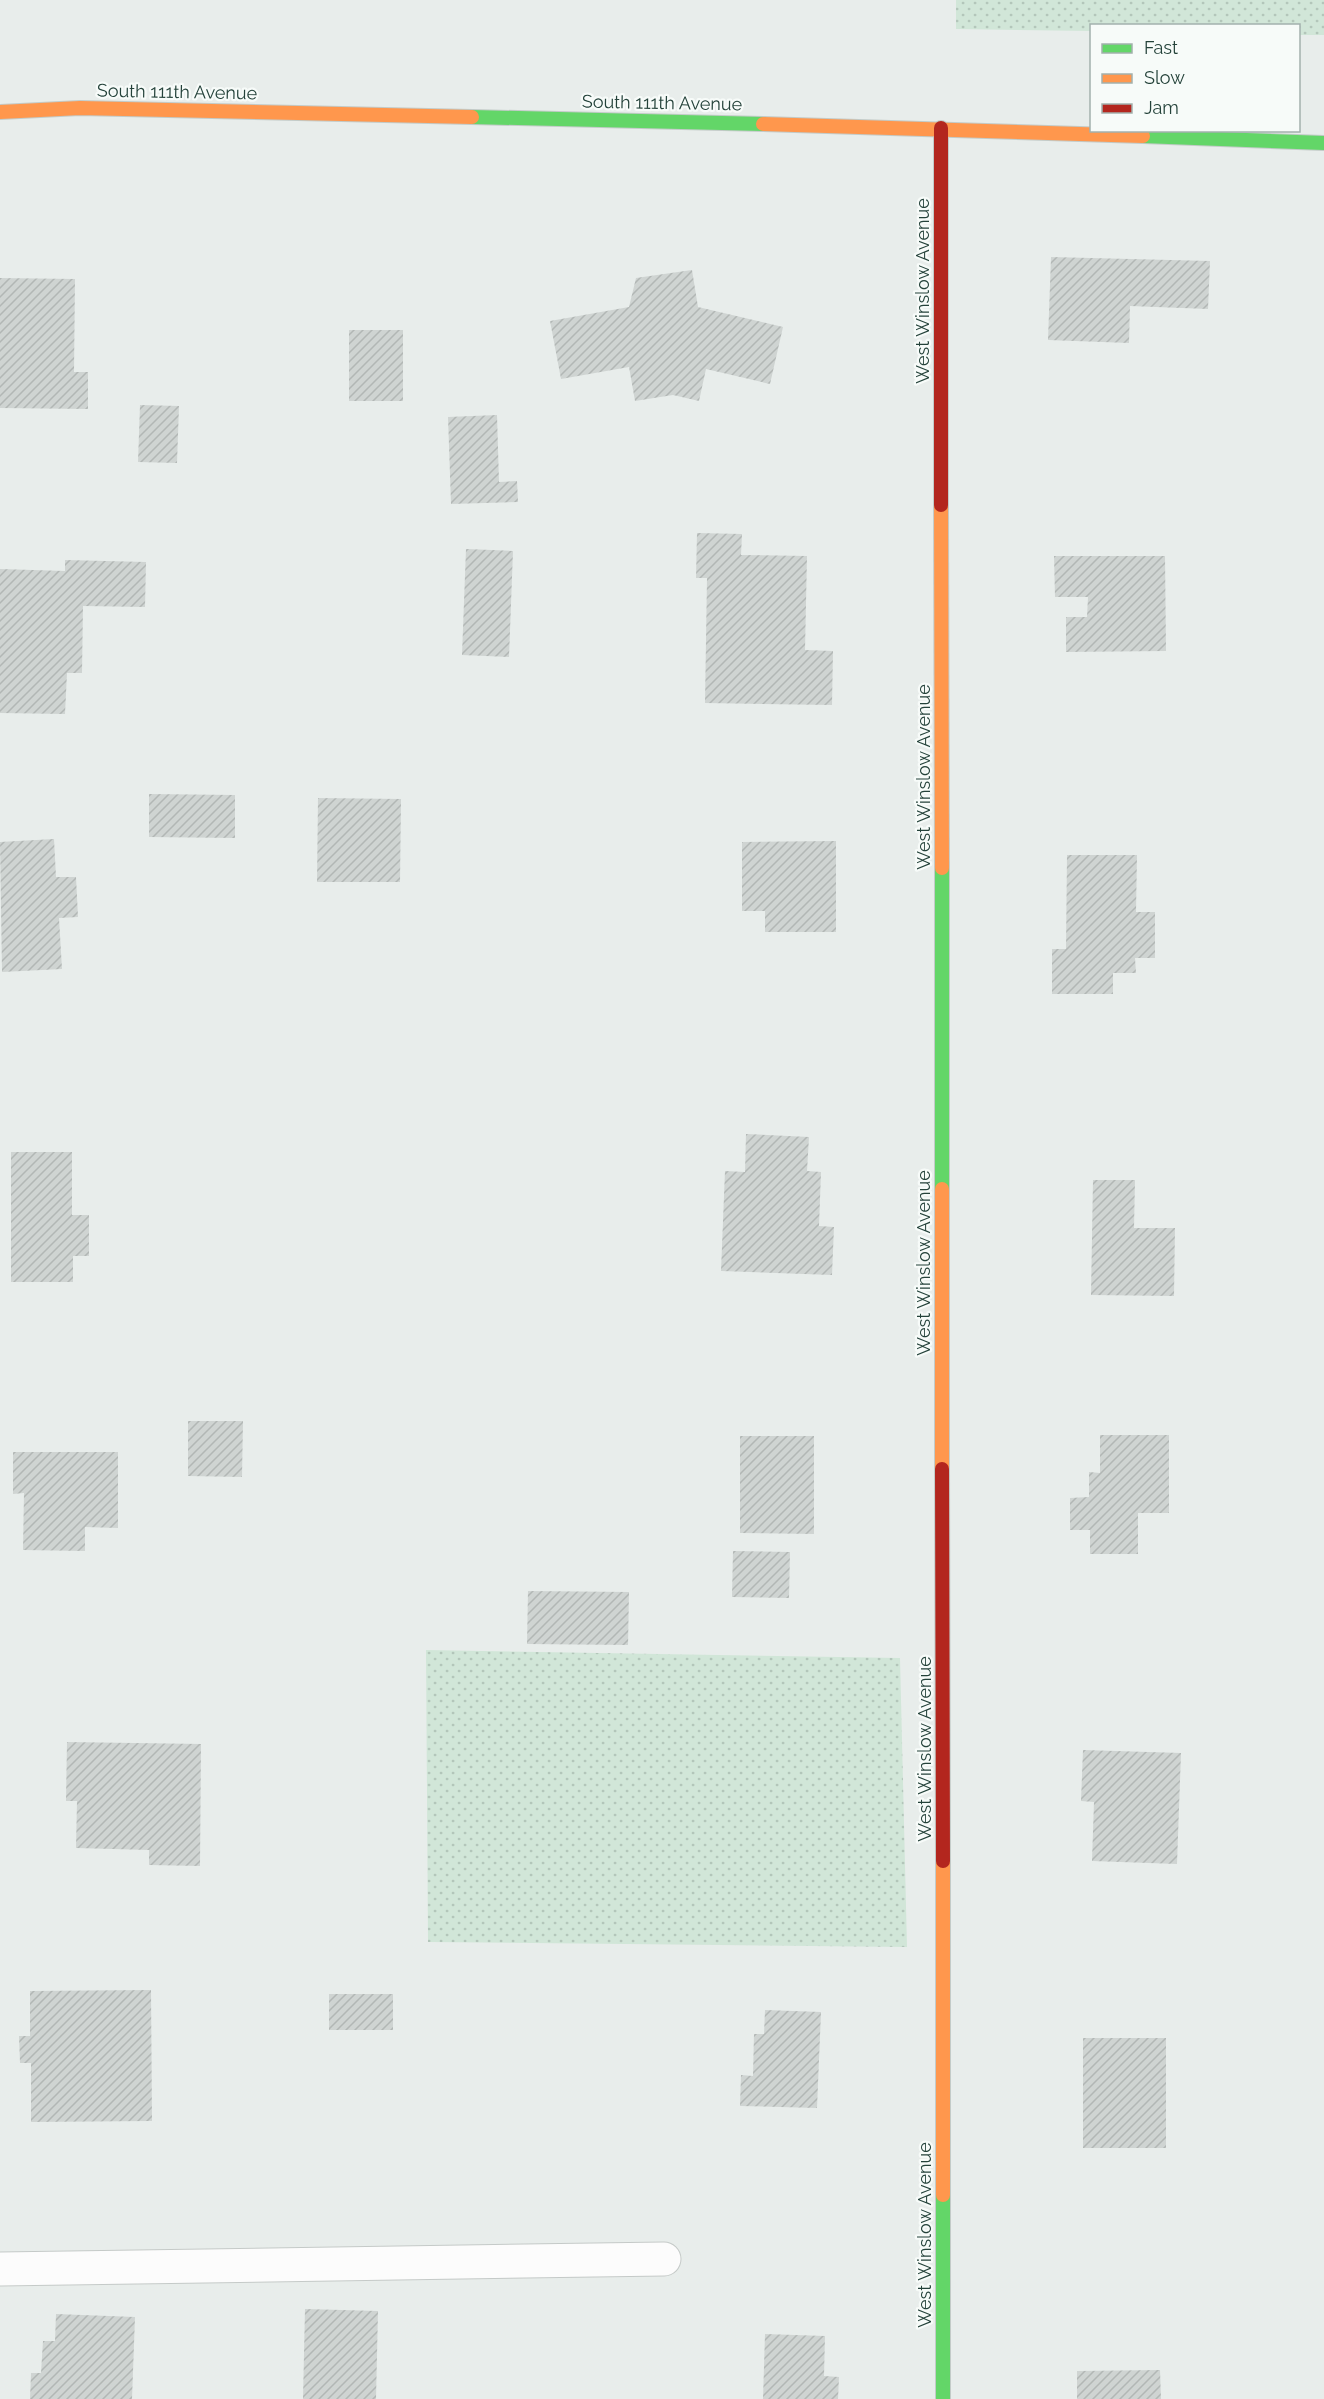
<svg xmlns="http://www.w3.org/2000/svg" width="1324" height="2399" font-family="Raleway,sans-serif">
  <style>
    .green { fill: url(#green-dots) }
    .building { fill: url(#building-hatch) }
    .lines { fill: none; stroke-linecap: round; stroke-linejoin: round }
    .street-casing { stroke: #c5cac8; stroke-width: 35 }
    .fast-casing { stroke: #c3cbc8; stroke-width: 16 }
    .slow-casing { stroke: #c3cbc8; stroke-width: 16 }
    .jam-casing { stroke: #c3cbc8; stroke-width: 16 }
    .street { stroke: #fcfcfc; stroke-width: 33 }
    .fast { stroke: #63d668; stroke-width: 14 }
    .slow { stroke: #ff974d; stroke-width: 14 }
    .jam { stroke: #b3261e; stroke-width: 14 }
    .labels { text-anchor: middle; stroke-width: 4.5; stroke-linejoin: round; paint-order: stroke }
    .street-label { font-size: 18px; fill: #24423a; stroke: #f7fbf9 }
  </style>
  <defs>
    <pattern id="green-dots" width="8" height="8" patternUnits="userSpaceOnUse" patternTransform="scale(1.5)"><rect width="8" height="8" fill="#d1e6d8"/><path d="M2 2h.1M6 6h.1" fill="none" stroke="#b3c6ba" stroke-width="1.8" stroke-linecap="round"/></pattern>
    <pattern id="building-hatch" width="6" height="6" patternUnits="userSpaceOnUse" patternTransform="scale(1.5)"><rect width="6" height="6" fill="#cfd4d2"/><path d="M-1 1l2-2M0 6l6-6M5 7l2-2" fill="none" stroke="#b2b7b5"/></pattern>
  </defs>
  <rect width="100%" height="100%" fill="#e8edeb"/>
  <g class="green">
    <polygon points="956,0 1324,0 1324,35 1299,35 1298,26 1092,26 1091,31 956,29"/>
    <polygon points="426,1650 900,1658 907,1947 428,1942"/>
  </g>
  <g class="building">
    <polygon points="1051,257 1210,261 1208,309 1130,306 1129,343 1048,340"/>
    <polygon points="692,270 698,307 783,327 770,384 706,369 699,401 673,395 635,401 629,367 561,379 550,321 629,307 636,278"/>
    <polygon points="0,278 75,279 74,372 88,372 88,409 0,408"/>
    <rect x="349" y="330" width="54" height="71"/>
    <polygon points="140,405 179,406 177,463 138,462"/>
    <polygon points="497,415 499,482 517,481 518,502 451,504 448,417"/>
    <polygon points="697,533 742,534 741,555 807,556 805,650 833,651 832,705 705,703 707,578 696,578"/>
    <polygon points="466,549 513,551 509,657 462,655"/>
    <polygon points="1054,556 1165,556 1166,651 1066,652 1066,617 1087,617 1088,597 1055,597"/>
    <polygon points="65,560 146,562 145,607 83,606 82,673 67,673 65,714 0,713 0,569 65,571"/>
    <polygon points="149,794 235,795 235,838 149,837"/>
    <polygon points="318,798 401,799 400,882 317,882"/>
    <polygon points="54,839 56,877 76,877 78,917 59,918 62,969 2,972 0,842"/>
    <polygon points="836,841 836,932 765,932 765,911 742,911 742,842"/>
    <polygon points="1067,855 1137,855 1136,912 1155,912 1155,958 1135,958 1136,973 1113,973 1113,994 1052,994 1052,949 1066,949"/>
    <polygon points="746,1134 809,1137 807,1171 821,1172 819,1226 834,1227 832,1275 721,1271 725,1171 745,1172"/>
    <polygon points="11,1152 72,1152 72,1215 89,1215 89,1256 73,1256 73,1282 11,1282"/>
    <polygon points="1093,1180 1135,1180 1134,1228 1175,1228 1174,1296 1091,1295"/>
    <polygon points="188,1421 243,1421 242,1477 188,1476"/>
    <polygon points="1100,1435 1169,1435 1169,1513 1138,1513 1138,1554 1090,1554 1090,1530 1070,1530 1070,1498 1089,1497 1089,1472 1100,1473"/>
    <polygon points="740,1436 814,1436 814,1534 740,1533"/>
    <polygon points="13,1452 118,1452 118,1528 85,1527 85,1551 23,1550 24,1493 13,1494"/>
    <polygon points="733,1551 790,1552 789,1598 732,1597"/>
    <polygon points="528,1591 629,1592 628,1645 527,1644"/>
    <polygon points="67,1742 201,1744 200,1866 149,1865 149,1850 76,1848 77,1801 66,1801"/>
    <polygon points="1083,1750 1181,1753 1177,1864 1092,1861 1094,1802 1081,1801"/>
    <polygon points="151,1990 152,2121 31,2122 31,2063 20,2063 19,2036 30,2036 30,1991"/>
    <rect x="329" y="1994" width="64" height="36"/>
    <polygon points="765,2010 821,2012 817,2108 740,2106 741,2075 753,2076 754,2034 764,2034"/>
    <rect x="1083" y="2038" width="83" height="110"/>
    <polygon points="305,2309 378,2311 376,2399 303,2399"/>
    <polygon points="56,2314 135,2317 132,2399 30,2399 31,2373 41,2373 43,2341 55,2341"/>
    <polygon points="765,2334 825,2336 824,2376 839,2377 838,2399 763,2399"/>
    <polygon points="1160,2370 1161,2399 1077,2399 1077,2371"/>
  </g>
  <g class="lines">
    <defs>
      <polyline id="street" points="0,2269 664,2259"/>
      <g id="fast">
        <polyline points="472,117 763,124"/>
        <polyline points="1143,136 1324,143"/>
        <polyline points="942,868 942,1189"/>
        <polyline points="943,2195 943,2399"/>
      </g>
      <g id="slow">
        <polyline points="0,112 80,108 472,117"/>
        <polyline points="763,124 1143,136"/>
        <polyline points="941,505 942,868"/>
        <polyline points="942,1189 942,1469"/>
        <polyline points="943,1861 943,2195"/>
      </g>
      <g id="jam">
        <polyline points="941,128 941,505"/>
        <polyline points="942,1469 943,1861"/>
      </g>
    </defs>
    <use href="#street" class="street-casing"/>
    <use href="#fast" class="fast-casing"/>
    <use href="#slow" class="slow-casing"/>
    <use href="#jam" class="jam-casing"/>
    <use href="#street" class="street"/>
    <use href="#fast" class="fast"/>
    <use href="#slow" class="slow"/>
    <use href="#jam" class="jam"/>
  </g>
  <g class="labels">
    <g class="street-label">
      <text transform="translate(177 92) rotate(1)" y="6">South 111th Avenue</text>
      <text transform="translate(662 103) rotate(1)" y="6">South 111th Avenue</text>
      <text transform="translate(923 291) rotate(-90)" y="6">West Winslow Avenue</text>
      <text transform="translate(924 777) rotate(-90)" y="6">West Winslow Avenue</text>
      <text transform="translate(924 1263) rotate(-90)" y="6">West Winslow Avenue</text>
      <text transform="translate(925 1749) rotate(-90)" y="6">West Winslow Avenue</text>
      <text transform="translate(925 2235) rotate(-90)" y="6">West Winslow Avenue</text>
    </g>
  </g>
  <rect x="1090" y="24" width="210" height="108" fill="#f7fbf9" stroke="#a3b1ad" stroke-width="1.5"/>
  <rect x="1102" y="44" width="30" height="9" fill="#63d668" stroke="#a3b1ad" stroke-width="1.5"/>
  <text x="1144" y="54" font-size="18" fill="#24423a">Fast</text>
  <rect x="1102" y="74" width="30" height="9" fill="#ff974d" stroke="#a3b1ad" stroke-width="1.5"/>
  <text x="1144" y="84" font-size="18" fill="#24423a">Slow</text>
  <rect x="1102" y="104" width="30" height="9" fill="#b3261e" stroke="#a3b1ad" stroke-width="1.5"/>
  <text x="1144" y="114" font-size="18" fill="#24423a">Jam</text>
</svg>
